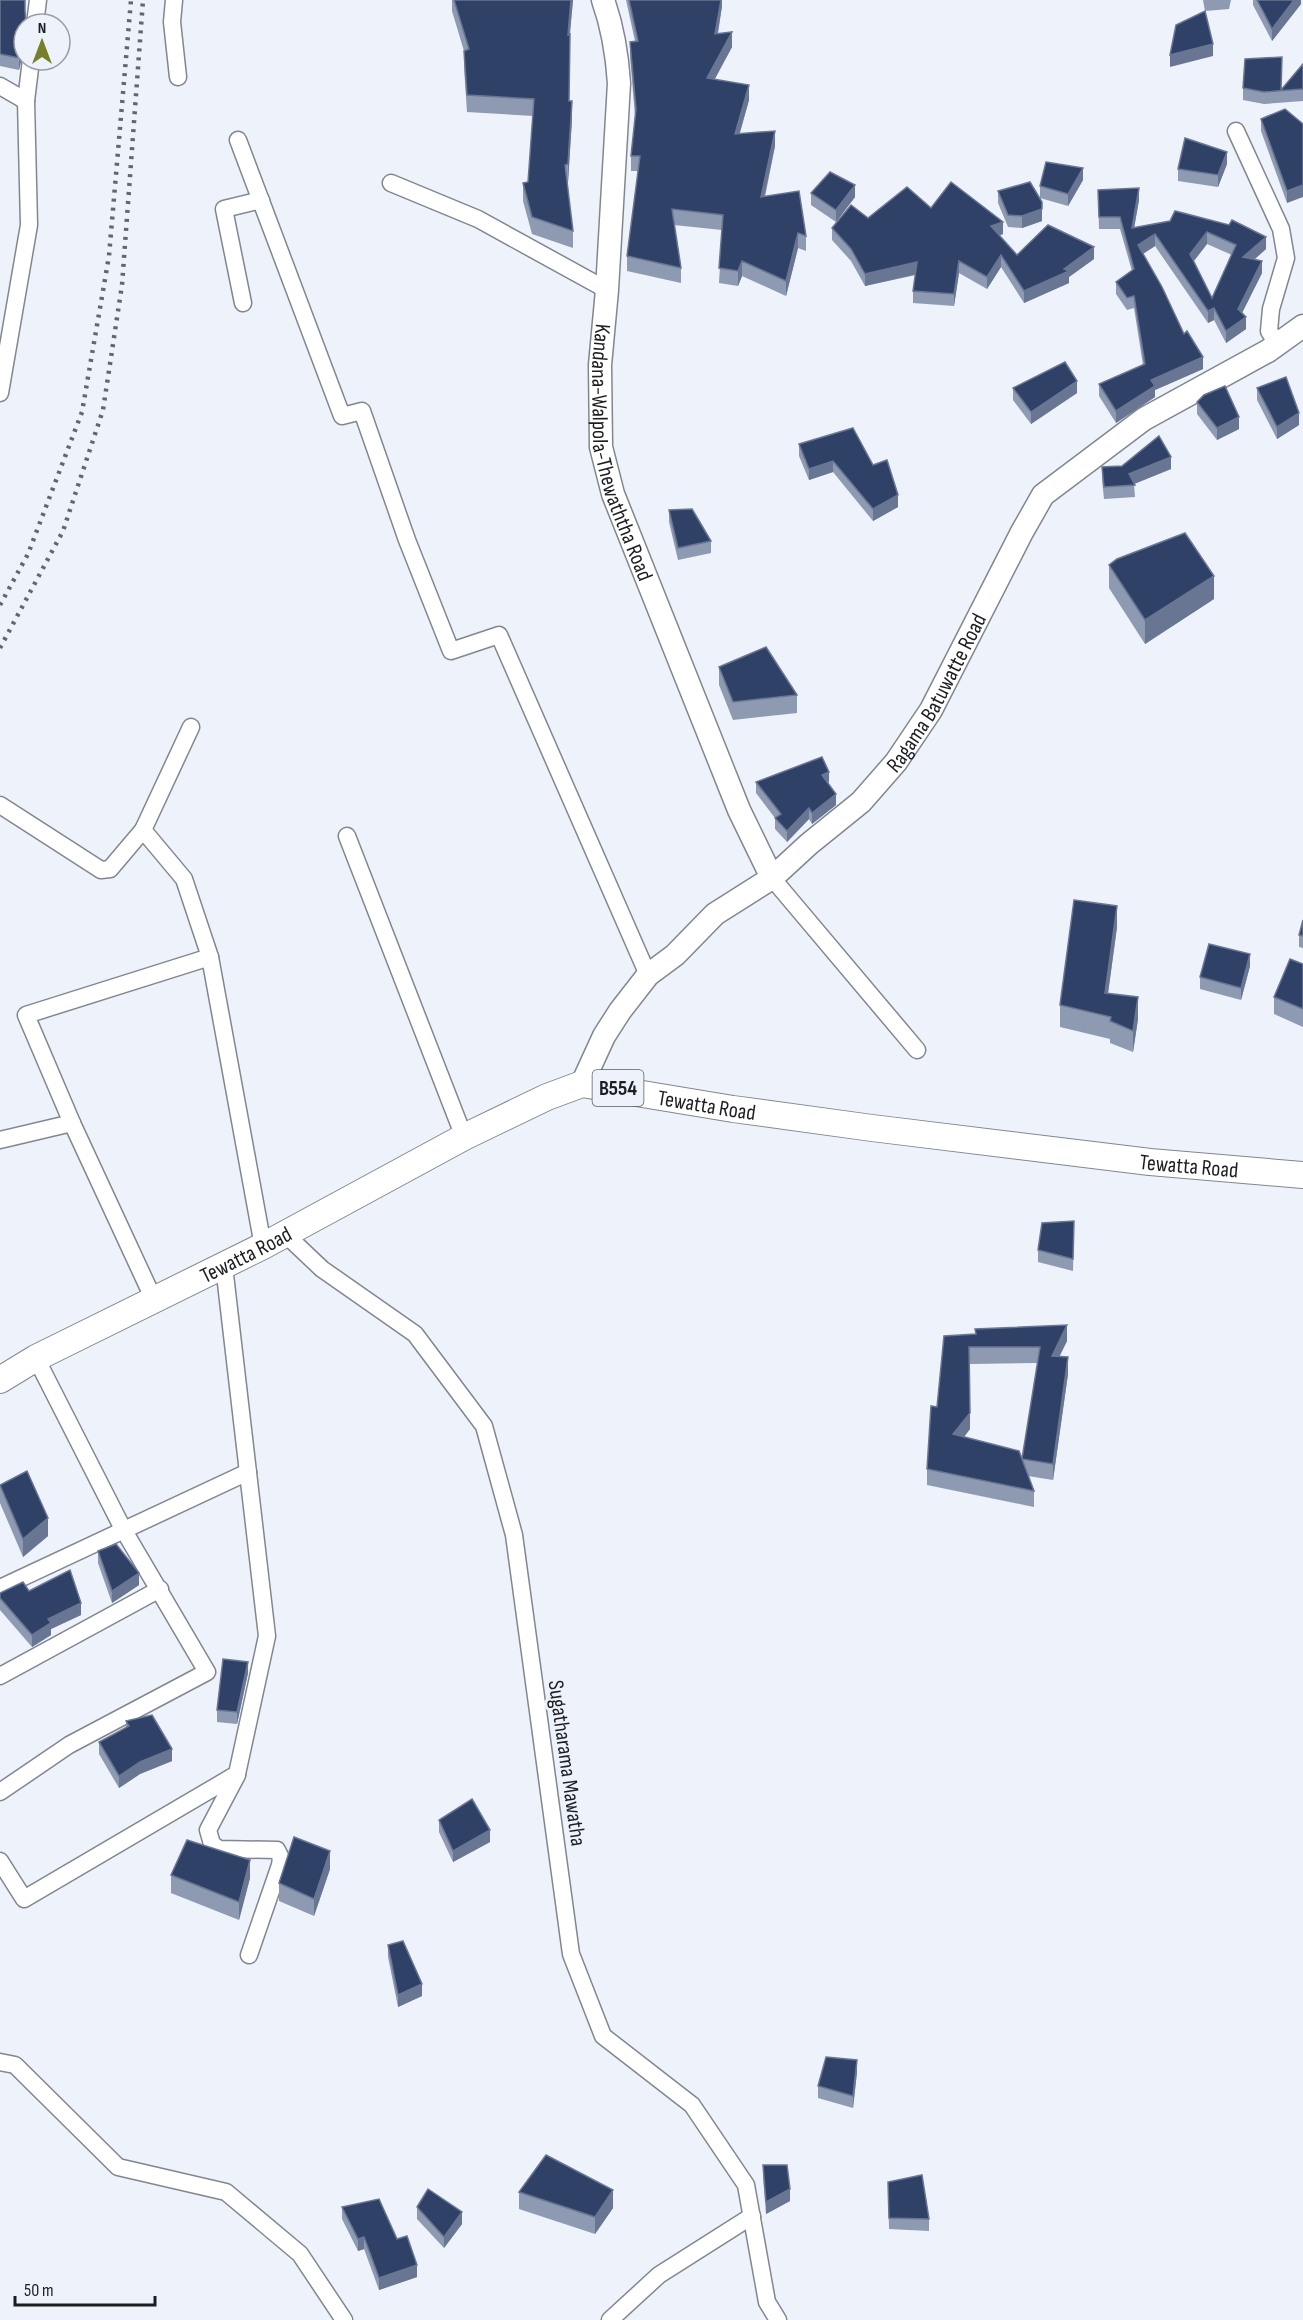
<svg xmlns="http://www.w3.org/2000/svg" width="1303" height="2320" font-family="'Sofia Sans Condensed',sans-serif">
  <style>
    .lines { fill: none; stroke-linecap: round; stroke-linejoin: round }
    .street-casing { stroke: #82868f; stroke-width: 19 }
    .secondary-casing { stroke: #82868f; stroke-width: 25 }
    .primary-casing { stroke: #82868f; stroke-width: 28 }
    .street { stroke: #fff; stroke-width: 16 }
    .secondary { stroke: #fff; stroke-width: 22 }
    .primary { stroke: #fff; stroke-width: 26 }
    .rail { stroke: #64666c; stroke-width: 4.5; stroke-dasharray: 3 6; stroke-linecap: butt }
    .wall { fill: #8e9ab1; fill-rule: evenodd }
    .shaded-wall { fill: #697693 }
    .building { fill: #304167; stroke: #697693; stroke-width: 1.5; fill-rule: evenodd }
    .labels { text-anchor: middle; stroke-width: 6; stroke-linejoin: round; paint-order: stroke }
    .shield { fill: #edf2fb; stroke: #5b5e63; stroke-width: 1.5 }
    .shield-label { font-size: 21px; font-weight: bold; fill: #1d1e22 }
    .street-label { font-size: 22px; fill: #1d1e22; stroke: #edf2fb }
  </style>
  <rect width="100%" height="100%" fill="#edf2fb"/>
  <g class="lines">
    <defs>
      <g id="street">
        <polyline points="174,0 172,22 178,77"/>
        <polyline points="35,24 38,0"/>
        <polyline points="0,86 26,101 29,225 0,393"/>
        <polyline points="26,101 31,60"/>
        <polyline points="1236,131 1281,229 1286,258 1271,309 1269,331 1277,344"/>
        <polyline points="238,140 342,416 362,411 407,540 451,651 499,635 648,975"/>
        <polyline points="391,183 478,219 607,290"/>
        <polyline points="243,303 224,209 261,200"/>
        <polyline points="0,805 101,870 110,869 143,830 184,879 210,957 263,1246"/>
        <polyline points="143,830 191,727"/>
        <polyline points="347,836 464,1137"/>
        <polyline points="772,878 917,1050"/>
        <polyline points="72,1123 26,1015 210,957"/>
        <polyline points="0,1140 72,1123 154,1300"/>
        <polyline points="284,1233 322,1269 415,1334 484,1426 514,1535 571,1954 603,2036 692,2105 746,2185 767,2302 778,2320"/>
        <polyline points="0,1588 248,1472"/>
        <polyline points="0,1676 160,1589"/>
        <polyline points="237,1775 208,1830 212,1844 219,1849 277,1850 281,1858 280,1865 249,1955"/>
        <polyline points="0,1792 69,1745 207,1672 123,1529 36,1358"/>
        <polyline points="0,1861 24,1899 237,1774 267,1636 224,1266"/>
        <polyline points="0,2062 15,2065 118,2167 226,2192 300,2254 344,2320"/>
        <polyline points="610,2320 659,2275 752,2216"/>
      </g>
      <g id="secondary">
        <path id="s1" d="M603,0C613,28 617,53 619,83L607,290L600,365L601,447L613,494L739,810L772,878"/>
        <path id="s2" d="M582,1084L604,1036L620,1011L648,975L675,955L715,914L772,878L809,844L861,802L896,762L931,710L1022,532L1043,495L1144,419L1268,351L1303,326"/>
      </g>
      <g id="primary">
        <path id="s3" d="M0,1380L36,1358L263,1246L464,1137L547,1097L582,1084L733,1109L872,1128L1150,1162L1303,1175"/>
      </g>
    </defs>
    <use href="#street" class="street-casing"/>
    <use href="#secondary" class="secondary-casing"/>
    <use href="#primary" class="primary-casing"/>
    <use href="#street" class="street"/>
    <use href="#secondary" class="secondary"/>
    <use href="#primary" class="primary"/>
    <g class="rail">
      <polyline points="0,605 28,554 82,412 109,256 131,0"/>
      <polyline points="0,648 63,531 103,410 122,285 143,0"/>
    </g>
  </g>
  <g class="wall">
    <polygon points="0,0 24,24 24,49 19,70 0,66"/>
    <polygon points="452,0 573,0 570,34 569,101 572,119 568,182 567,182 573,231 573,248 532,234 523,201 523,183 528,182 533,116 467,112 464,68 464,51 452,11"/>
    <polygon points="626,0 722,0 722,6 718,34 732,47 715,79 749,100 740,133 775,146 765,197 806,236 806,251 798,248 786,296 742,276 738,286 719,283 722,230 674,225 681,268 681,283 627,271 627,256 638,171 631,171 631,156 635,116 630,57 630,42 635,41"/>
    <polygon points="1203,0 1231,0 1229,9 1205,11"/>
    <polygon points="1253,0 1301,0 1301,4 1272,41 1253,5"/>
    <polygon points="1303,64 1303,101 1264,104 1243,100 1243,88 1281,90"/>
    <polygon points="1261,119 1303,124 1287,203 1261,131"/>
    <polygon points="1227,164 1218,187 1178,181 1178,169"/>
    <polygon points="1083,180 1068,206 1040,198 1040,186"/>
    <path d="M1098,190L1139,200L1134,228L1170,221L1266,249L1254,260L1262,273L1242,313L1246,329L1226,343L1214,320L1208,323L1155,246L1143,254L1184,334L1203,369L1155,390V397L1116,423L1099,396V384L1143,365L1134,308L1127,310L1116,294V282L1132,271L1120,229H1099ZM1207,244L1232,255L1212,298L1193,262Z"/>
    <polygon points="998,191 1042,221 1022,228 1008,227 998,203"/>
    <polygon points="811,193 855,197 836,222 811,205"/>
    <polygon points="931,208 1003,234 999,236 1017,255 1094,259 1069,277 1069,283 1024,303 1001,267 987,289 959,273 954,306 913,303 913,291 916,275 865,286 851,261 832,240 832,228 868,218"/>
    <polygon points="1013,388 1077,393 1031,424 1013,400"/>
    <polygon points="1257,388 1299,425 1277,439 1257,400"/>
    <polygon points="1197,402 1239,429 1217,440 1197,414"/>
    <polygon points="799,444 873,465 898,507 873,521 833,472 809,480 799,456"/>
    <polygon points="1102,467 1171,469 1134,484 1135,497 1104,499 1102,479"/>
    <polygon points="669,510 711,541 711,553 678,560 669,522"/>
    <polygon points="1109,565 1214,599 1145,644 1109,588"/>
    <polygon points="719,667 797,695 797,713 733,720 719,685"/>
    <polygon points="756,782 829,782 828,783 836,805 812,824 809,819 787,842 775,829 775,818 756,793"/>
    <polygon points="1303,920 1303,948 1299,947 1299,935"/>
    <polygon points="1117,927 1108,994 1138,1019 1133,1052 1110,1043 1110,1039 1060,1027 1060,1005"/>
    <polygon points="1303,964 1303,1027 1274,1014 1274,997"/>
    <polygon points="1250,966 1241,1000 1200,989 1200,977"/>
    <polygon points="1074,1221 1073,1271 1038,1262 1038,1250"/>
    <path d="M944,1336L1067,1341L1059,1356L1068,1374L1053,1480L1028,1476L1034,1491V1507L927,1485V1469L937,1407ZM1038,1363L1022,1460L964,1437L970,1429V1364Z"/>
    <polygon points="0,1485 48,1536 23,1557 0,1503"/>
    <polygon points="98,1551 139,1585 112,1603 98,1563"/>
    <polygon points="29,1591 81,1615 51,1629 51,1635 32,1647 0,1610 0,1593"/>
    <polygon points="248,1673 237,1724 217,1722 217,1710"/>
    <polygon points="126,1721 172,1761 140,1774 119,1788 99,1754 99,1742 126,1728"/>
    <polygon points="439,1820 490,1842 453,1862 439,1832"/>
    <polygon points="330,1869 314,1916 279,1901 279,1883"/>
    <polygon points="171,1875 250,1878 239,1920 171,1893"/>
    <polygon points="388,1945 422,1996 398,2007 388,1957"/>
    <polygon points="857,2072 853,2108 818,2098 818,2086"/>
    <polygon points="763,2165 790,2201 766,2214 763,2177"/>
    <polygon points="888,2182 929,2219 929,2231 889,2229"/>
    <polygon points="519,2192 613,2208 595,2234 519,2209"/>
    <polygon points="342,2207 417,2277 379,2290 364,2249 358,2251 342,2219"/>
    <polygon points="417,2207 462,2224 444,2248 417,2219"/>
  </g>
  <g class="shaded-wall">
    <polygon points="571,0 573,0 568,52 568,35"/>
    <polygon points="721,0 722,0 722,6 715,49 715,34"/>
    <polygon points="1294,0 1301,0 1301,4 1272,41 1272,29"/>
    <polygon points="732,32 732,47 707,93 707,78"/>
    <polygon points="24,37 24,49 19,70 19,58"/>
    <polygon points="1213,44 1213,56 1170,67 1170,55"/>
    <polygon points="749,85 749,100 735,149 735,134"/>
    <polygon points="572,101 572,119 568,182 568,164"/>
    <polygon points="775,131 775,146 761,212 761,197"/>
    <polygon points="1227,152 1227,164 1218,187 1218,175"/>
    <polygon points="1083,168 1083,180 1068,206 1068,194"/>
    <polygon points="855,185 855,197 836,222 836,210"/>
    <polygon points="1303,185 1303,197 1287,203 1287,191"/>
    <polygon points="1139,188 1139,200 1132,240 1132,228"/>
    <polygon points="1042,209 1042,221 1022,228 1022,216"/>
    <polygon points="1003,222 1003,234 991,238 991,226"/>
    <polygon points="1207,232 1207,244 1190,266 1190,254"/>
    <polygon points="798,233 798,248 786,296 786,281"/>
    <polygon points="1155,234 1155,246 1138,257 1138,245"/>
    <polygon points="1266,237 1266,249 1243,269 1243,257"/>
    <polygon points="1094,247 1094,259 1069,277 1069,283 1024,303 1024,291 1064,269"/>
    <polygon points="1001,255 1001,267 987,289 987,277"/>
    <polygon points="742,261 742,276 738,286 738,271"/>
    <polygon points="959,261 959,273 954,306 954,294"/>
    <polygon points="1262,261 1262,273 1238,321 1238,309"/>
    <polygon points="917,262 917,274 865,286 865,274"/>
    <polygon points="1214,308 1214,320 1208,323 1208,311"/>
    <polygon points="1246,317 1246,329 1226,343 1226,331"/>
    <polygon points="1203,357 1203,369 1155,390 1155,397 1116,423 1116,411 1151,380"/>
    <polygon points="1077,381 1077,393 1031,424 1031,412"/>
    <polygon points="1299,413 1299,425 1277,439 1277,427"/>
    <polygon points="1239,417 1239,429 1217,440 1217,428"/>
    <polygon points="1171,457 1171,469 1129,486 1129,474"/>
    <polygon points="833,461 833,472 809,480 809,469"/>
    <polygon points="898,495 898,507 873,521 873,509"/>
    <polygon points="1214,576 1214,599 1145,644 1145,620"/>
    <polygon points="829,772 829,782 822,786 822,775"/>
    <polygon points="836,794 836,805 812,824 812,813"/>
    <polygon points="809,808 809,819 787,842 787,831"/>
    <polygon points="1117,906 1117,927 1105,1015 1105,993"/>
    <polygon points="1250,954 1250,966 1241,1000 1241,988"/>
    <polygon points="1138,997 1138,1019 1133,1052 1133,1031"/>
    <polygon points="1067,1325 1067,1341 1052,1372 1052,1356"/>
    <polygon points="1068,1357 1068,1374 1053,1480 1053,1464"/>
    <polygon points="970,1413 970,1429 953,1451 953,1434"/>
    <polygon points="48,1518 48,1536 23,1557 23,1539"/>
    <polygon points="139,1573 139,1585 112,1603 112,1591"/>
    <polygon points="81,1603 81,1615 51,1629 51,1635 32,1647 32,1635 48,1619"/>
    <polygon points="248,1662 248,1673 237,1724 237,1712"/>
    <polygon points="172,1749 172,1761 140,1774 119,1788 119,1776 140,1762"/>
    <polygon points="490,1830 490,1842 453,1862 453,1851"/>
    <polygon points="330,1851 330,1869 314,1916 314,1899"/>
    <polygon points="250,1860 250,1878 239,1920 239,1902"/>
    <polygon points="422,1984 422,1996 398,2007 398,1995"/>
    <polygon points="857,2060 857,2072 853,2108 853,2096"/>
    <polygon points="790,2189 790,2201 766,2214 766,2202"/>
    <polygon points="613,2190 613,2208 595,2234 595,2217"/>
    <polygon points="462,2212 462,2224 444,2248 444,2237"/>
    <polygon points="364,2237 364,2249 358,2251 358,2239"/>
    <polygon points="417,2265 417,2277 379,2290 379,2278"/>
  </g>
  <g class="building">
    <polygon points="0,0 25,0 25,11 26,24 24,24 24,37 19,58 0,54"/>
    <polygon points="454,0 571,0 568,35 570,34 569,101 572,101 568,164 565,165 573,231 532,217 523,183 528,182 534,99 467,95 464,51 469,49"/>
    <polygon points="629,0 721,0 715,34 732,32 707,78 749,85 735,134 775,131 761,197 799,191 806,236 798,233 786,281 742,261 738,271 719,268 723,215 672,209 681,268 627,256 640,156 631,156 636,109 630,42 638,41"/>
    <polygon points="1257,0 1294,0 1272,29"/>
    <polygon points="1205,11 1213,44 1170,55 1176,25"/>
    <polygon points="1282,57 1281,90 1303,64 1303,89 1264,92 1243,88 1245,59"/>
    <polygon points="1285,109 1303,124 1303,185 1287,191 1261,119"/>
    <polygon points="1185,138 1227,152 1218,175 1178,169"/>
    <polygon points="1046,162 1083,168 1068,194 1040,186"/>
    <polygon points="830,172 855,185 836,210 811,193"/>
    <polygon points="951,182 1003,222 991,226 1017,255 1048,225 1094,247 1064,269 1069,271 1024,291 1001,255 987,277 959,261 954,294 913,291 917,262 865,274 851,249 832,228 851,205 868,218 907,187 931,208"/>
    <polygon points="1030,182 1042,202 1042,209 1022,216 1008,215 998,191"/>
    <path d="M1139,188L1132,228L1170,221L1175,211L1229,225L1232,220L1266,237L1243,257L1262,261L1238,309L1246,317L1226,331L1214,308L1208,311L1155,234L1138,245L1162,287L1184,334L1187,331L1203,357L1151,380L1155,386L1116,411L1099,384L1145,364L1134,296L1127,298L1116,282L1134,269L1120,217H1099L1098,190ZM1207,232L1236,245L1212,298L1190,254Z"/>
    <polygon points="1065,362 1077,381 1031,412 1013,388"/>
    <polygon points="1286,377 1299,413 1277,427 1257,388"/>
    <polygon points="1225,386 1239,417 1217,428 1197,402 1204,395"/>
    <polygon points="853,428 873,465 887,460 898,495 873,509 833,461 809,469 799,444"/>
    <polygon points="1159,436 1171,457 1129,474 1135,485 1104,487 1102,467 1122,466"/>
    <polygon points="692,509 711,541 678,548 669,510"/>
    <polygon points="1185,533 1214,576 1145,620 1109,565 1117,559"/>
    <polygon points="766,647 797,695 733,702 719,667"/>
    <polygon points="822,757 829,772 822,775 836,794 812,813 809,808 787,831 775,818 781,814 756,782"/>
    <polygon points="1074,900 1117,906 1105,993 1138,997 1133,1031 1110,1021 1111,1017 1060,1005"/>
    <polygon points="1303,920 1303,936 1299,935"/>
    <polygon points="1209,944 1250,954 1241,988 1200,977"/>
    <polygon points="1290,959 1303,964 1303,1009 1274,997"/>
    <polygon points="1074,1221 1073,1259 1038,1250 1042,1223"/>
    <polygon points="1067,1325 1052,1356 1068,1357 1053,1464 1022,1459 1040,1347 969,1347 970,1413 953,1434 1019,1451 1034,1491 927,1469 931,1406 937,1407 944,1336 976,1334 975,1329"/>
    <polygon points="27,1471 48,1518 23,1539 0,1485"/>
    <polygon points="116,1544 139,1573 112,1591 98,1551"/>
    <polygon points="70,1570 81,1603 48,1619 51,1623 32,1635 0,1598 0,1593 23,1582 29,1591"/>
    <polygon points="223,1659 248,1662 237,1712 217,1710"/>
    <polygon points="152,1715 172,1749 140,1762 119,1776 99,1742 129,1726 126,1721"/>
    <polygon points="472,1799 490,1830 453,1851 439,1820"/>
    <polygon points="294,1837 330,1851 314,1899 279,1883"/>
    <polygon points="187,1840 250,1860 239,1902 171,1875"/>
    <polygon points="403,1941 422,1984 398,1995 388,1945"/>
    <polygon points="826,2057 857,2060 853,2096 818,2086"/>
    <polygon points="546,2155 613,2190 595,2217 519,2192"/>
    <polygon points="763,2165 787,2165 790,2189 766,2202"/>
    <polygon points="922,2175 929,2219 889,2218 888,2182"/>
    <polygon points="428,2189 462,2212 444,2237 417,2207"/>
    <polygon points="379,2199 397,2239 407,2236 417,2265 379,2278 364,2237 358,2239 342,2207"/>
  </g>
  <g class="labels">
    <rect class="shield" x="592.5" y="1070" width="51" height="36" rx="4.5"/>
    <g class="shield-label">
      <text x="618" y="1095">B554</text>
    </g>
    <g class="street-label">
      <text dy="8" stroke="none"><textPath href="#s1" startOffset="458">Kandana-Walpola-Thewaththa Road</textPath></text>
      <text dy="8" stroke="none"><textPath href="#s2" startOffset="537">Ragama Batuwatte Road</textPath></text>
      <text dy="8" stroke="none"><textPath href="#s3" startOffset="780">Tewatta Road</textPath></text>
      <text dy="8" stroke="none"><textPath href="#s3" startOffset="1266">Tewatta Road</textPath></text>
      <text dy="8" stroke="none"><textPath href="#s3" startOffset="276">Tewatta Road</textPath></text>
      <text transform="translate(568 1763) rotate(82)" y="8">Sugatharama Mawatha</text>
    </g>
  </g>
  <g transform="translate(42 42)"><circle r="28" fill="#edf2fb" stroke="#9a9da4" stroke-width="1.5"/>
  <path d="M0-4.5L10 22L0 15L-10 22Z" fill="#767f2b"/>
  <text y="-9" font-size="16" font-weight="bold" text-anchor="middle" fill="#1d1e22">N</text>
  </g>
  <path d="M15 2296v9h140v-9" fill="none" stroke="#1d1e22" stroke-width="3"/>
  <text x="24" y="2296" font-size="18" fill="#1d1e22" stroke="#edf2fb" stroke-width="4.5" paint-order="stroke">50 m</text>
</svg>
